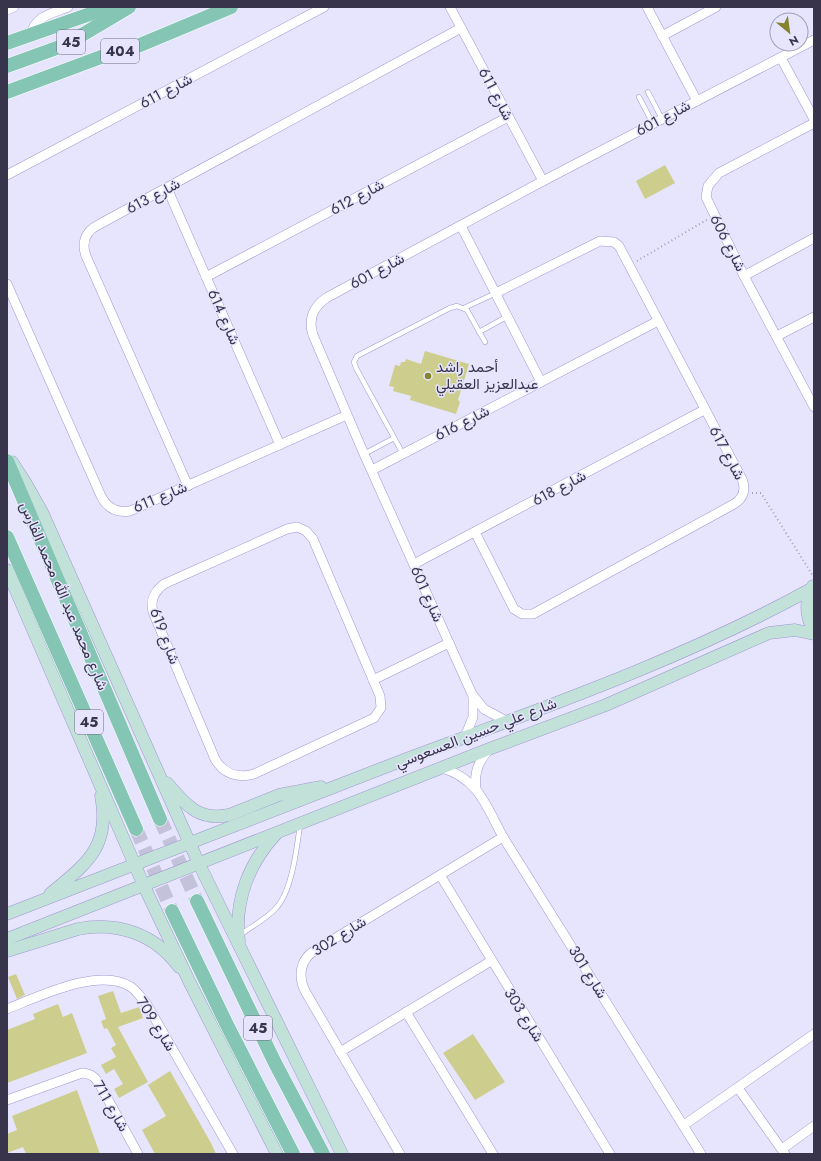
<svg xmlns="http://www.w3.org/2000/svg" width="821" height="1161" font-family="Jost,Vazirmatn,sans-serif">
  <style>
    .building { fill: #cdce8d }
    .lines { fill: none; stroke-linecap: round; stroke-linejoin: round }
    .primary-tunnel { stroke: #c4c2da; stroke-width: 14; stroke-dasharray: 14 7; stroke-linecap: butt }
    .lane-casing { stroke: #9e97d2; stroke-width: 5.5 }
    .street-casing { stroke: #9e97d2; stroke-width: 10 }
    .secondary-casing { stroke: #9e97d2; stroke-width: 13 }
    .primary-casing { stroke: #fff; stroke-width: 15 }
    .path { stroke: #a4a1ba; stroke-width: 2; stroke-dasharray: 1 3; stroke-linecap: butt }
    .lane { stroke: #fff; stroke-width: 4.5 }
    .street { stroke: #fff; stroke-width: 9 }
    .secondary { stroke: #c2e2d9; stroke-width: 12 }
    .primary { stroke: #84c6b3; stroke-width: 14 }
    .poi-dot { fill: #84842e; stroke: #e7e5fe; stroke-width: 1.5 }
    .labels { text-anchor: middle; stroke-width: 3; stroke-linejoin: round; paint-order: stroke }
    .shield { fill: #e7e5fe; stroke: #6c6981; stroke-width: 1 }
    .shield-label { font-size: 14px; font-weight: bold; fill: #37344c }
    .street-label { font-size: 15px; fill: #37344c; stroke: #e7e5fe }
    .poi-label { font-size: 15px; fill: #37344c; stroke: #e7e5fe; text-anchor: start }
  </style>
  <rect width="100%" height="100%" fill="#e7e5fe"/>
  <g class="building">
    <polygon points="665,165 675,183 645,199 636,181"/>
    <polygon points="425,351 469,364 458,400 460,402 456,414 410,400 411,396 393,391 394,387 389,386 395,365 400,366 401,362 405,362 406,359 421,364"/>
    <polygon points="16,974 25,995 17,999 8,977"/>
    <polygon points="113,991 121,1013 139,1007 143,1018 118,1027 148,1082 119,1098 114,1089 123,1084 114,1069 106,1074 101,1065 116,1057 111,1048 116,1045 107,1028 104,1029 101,1021 106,1019 98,996"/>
    <polygon points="58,1004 63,1017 72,1013 87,1053 7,1083 7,1030 35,1019 33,1014"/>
    <polygon points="473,1034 505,1082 475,1100 443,1053"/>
    <polygon points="170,1071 211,1143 216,1154 155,1154 142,1130 166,1116 148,1085"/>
    <polygon points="77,1090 100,1154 26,1154 23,1147 7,1153 7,1134 17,1130 12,1116"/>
  </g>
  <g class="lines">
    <g class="primary-tunnel">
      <polyline points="160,819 197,901"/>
      <polyline points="136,829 172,911"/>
    </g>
    <defs>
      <g id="lane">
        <polyline points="648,92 662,119"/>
        <polyline points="639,97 653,124"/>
        <polyline points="464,308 496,293"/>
        <polyline points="479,332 508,316"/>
        <polyline points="364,454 394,438"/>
        <polyline points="403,454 356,368 354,362 357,356 450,308 457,306 467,310 485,342"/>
        <path d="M240,935C252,926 268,918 277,907C292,890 297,847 300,825"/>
      </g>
      <g id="street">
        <polyline points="450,7 543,181"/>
        <polyline points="647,7 697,101"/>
        <polyline points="7,10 14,7"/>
        <path d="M31,35C34,16 53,13 68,7"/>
        <polyline points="662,36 716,7"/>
        <polyline points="781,58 814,119"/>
        <polyline points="814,123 719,173 708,186 706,197 744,276 814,407"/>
        <polyline points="7,175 324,7"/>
        <polyline points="167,188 280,445"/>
        <polyline points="461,226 541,382"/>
        <polyline points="744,276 814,238"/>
        <polyline points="206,277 508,117"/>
        <path d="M7,284L101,496C107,508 117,513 130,511L347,415"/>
        <polyline points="777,336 814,317"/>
        <polyline points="372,470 658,321"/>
        <path d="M188,486L86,256C81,242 86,231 98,225L461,28"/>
        <path d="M297,527L306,531L313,539L380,696L381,708L374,718L254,774C237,779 223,773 215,759L153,612C150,600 154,592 164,584L287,529Z"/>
        <path d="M475,532L514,609L522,614H533L734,504C744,498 746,489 742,479L619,246L614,242L600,241L496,293"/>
        <polyline points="414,564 704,410"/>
        <polyline points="373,680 449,643"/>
        <path d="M506,721L484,709L472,694L364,454L313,335C308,320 313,307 326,298L543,181L814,40"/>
        <polyline points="465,737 473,717 473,696"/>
        <path d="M442,768C479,779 486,806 503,837L701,1154"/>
        <path d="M476,788C474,773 478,761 489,750"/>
        <polyline points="440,875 610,1154"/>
        <path d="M7,1009C38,997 100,966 131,987C137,991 141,998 146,1003L233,1154"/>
        <polyline points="406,1012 493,1154"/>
        <polyline points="340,1052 491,961"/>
        <polyline points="738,1088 785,1154"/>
        <path d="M7,1100L82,1073C92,1074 95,1077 100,1085L138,1154"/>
        <polyline points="684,1125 814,1034"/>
        <polyline points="782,1149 814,1126"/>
        <path d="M400,1154L305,991C298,976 300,960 314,951L503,837"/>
      </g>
      <g id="secondary">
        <polyline points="12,462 25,482 42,512 199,864 342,1154"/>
        <polyline points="7,570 144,886 190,983 277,1154"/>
        <path d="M813,586C805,599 805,617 814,630"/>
        <path d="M167,783C186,805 198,821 229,815L279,795L321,787"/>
        <path d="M50,894C86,864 111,847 101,796"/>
        <path d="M7,914C139,864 269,811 401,761C540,709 682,660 811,589"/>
        <polyline points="7,939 489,749 606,705 769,633 795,630 814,634"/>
        <path d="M239,941C234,901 249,863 276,834"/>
        <path d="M7,951L78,929C117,921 155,934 179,967"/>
      </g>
      <g id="primary">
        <polyline points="7,43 110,7"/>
        <polyline points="7,66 65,45 129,7"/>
        <polyline points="7,92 101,57 140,45 231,7"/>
        <polyline points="7,461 160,819"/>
        <polyline points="7,537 136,829"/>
        <polyline points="197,901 275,1063 323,1154"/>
        <polyline points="172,911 228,1027 293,1154"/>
      </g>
    </defs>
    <use href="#lane" class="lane-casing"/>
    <use href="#street" class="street-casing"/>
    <use href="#secondary" class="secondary-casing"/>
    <use href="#primary" class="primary-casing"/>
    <g class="path">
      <polyline points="637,261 708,219"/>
      <polyline points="752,493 761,493 813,576"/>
    </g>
    <use href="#lane" class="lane"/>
    <use href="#street" class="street"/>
    <use href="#secondary" class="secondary"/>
    <use href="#primary" class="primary"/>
  </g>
  <circle class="poi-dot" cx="428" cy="376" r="4"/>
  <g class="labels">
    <g class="shield">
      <rect x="57" y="30" width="28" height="24" rx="3"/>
      <rect x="101" y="39" width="38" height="24" rx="3"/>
      <rect x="75" y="710" width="28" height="24" rx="3"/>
      <rect x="244" y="1016" width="28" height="24" rx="3"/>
    </g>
    <g class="shield-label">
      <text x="71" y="47">45</text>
      <text x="120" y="56">404</text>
      <text x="89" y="727">45</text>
      <text x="258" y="1033">45</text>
    </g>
    <g class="street-label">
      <text transform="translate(166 91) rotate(-28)" y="5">شارع 611</text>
      <text transform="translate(496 94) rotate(62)" y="5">شارع 611</text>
      <text transform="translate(663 118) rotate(-28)" y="5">شارع 601</text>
      <text transform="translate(153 196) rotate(-28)" y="5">شارع 613</text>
      <text transform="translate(357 197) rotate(-28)" y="5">شارع 612</text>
      <text transform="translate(728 243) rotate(63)" y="5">شارع 606</text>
      <text transform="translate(377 271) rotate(-28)" y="5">شارع 601</text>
      <text transform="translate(224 317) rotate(66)" y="5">شارع 614</text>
      <text transform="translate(462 423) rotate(-27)" y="5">شارع 616</text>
      <text transform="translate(727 453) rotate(62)" y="5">شارع 617</text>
      <text transform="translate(559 488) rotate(-28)" y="5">شارع 618</text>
      <text transform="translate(160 497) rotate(-23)" y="5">شارع 611</text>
      <text transform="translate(427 594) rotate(66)" y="5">شارع 601</text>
      <text transform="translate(64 596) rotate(67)" y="5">شارع محمد عبد الله محمد الفارس</text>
      <text transform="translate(165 636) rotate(69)" y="5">شارع 619</text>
      <text transform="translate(476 733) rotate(-21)" y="5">شارع علي حسين العسعوسي</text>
      <text transform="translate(339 936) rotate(-32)" y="5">شارع 302</text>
      <text transform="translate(588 972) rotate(58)" y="5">شارع 301</text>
      <text transform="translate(524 1015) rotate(58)" y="5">شارع 303</text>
      <text transform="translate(156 1024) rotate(58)" y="5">شارع 709</text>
      <text transform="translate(111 1106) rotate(60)" y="5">شارع 711</text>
    </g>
    <g class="poi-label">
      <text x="436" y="372">أحمد راشد<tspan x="436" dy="17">عبدالعزيز العقيلي</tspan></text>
    </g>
  </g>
  <rect width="821" height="1161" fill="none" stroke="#37344c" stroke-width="16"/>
  <g transform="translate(789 32) rotate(151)"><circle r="19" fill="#e7e5fe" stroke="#a19eb7"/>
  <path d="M0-3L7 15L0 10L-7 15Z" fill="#84842e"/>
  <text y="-6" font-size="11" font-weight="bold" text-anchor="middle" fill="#37344c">N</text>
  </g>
</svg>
